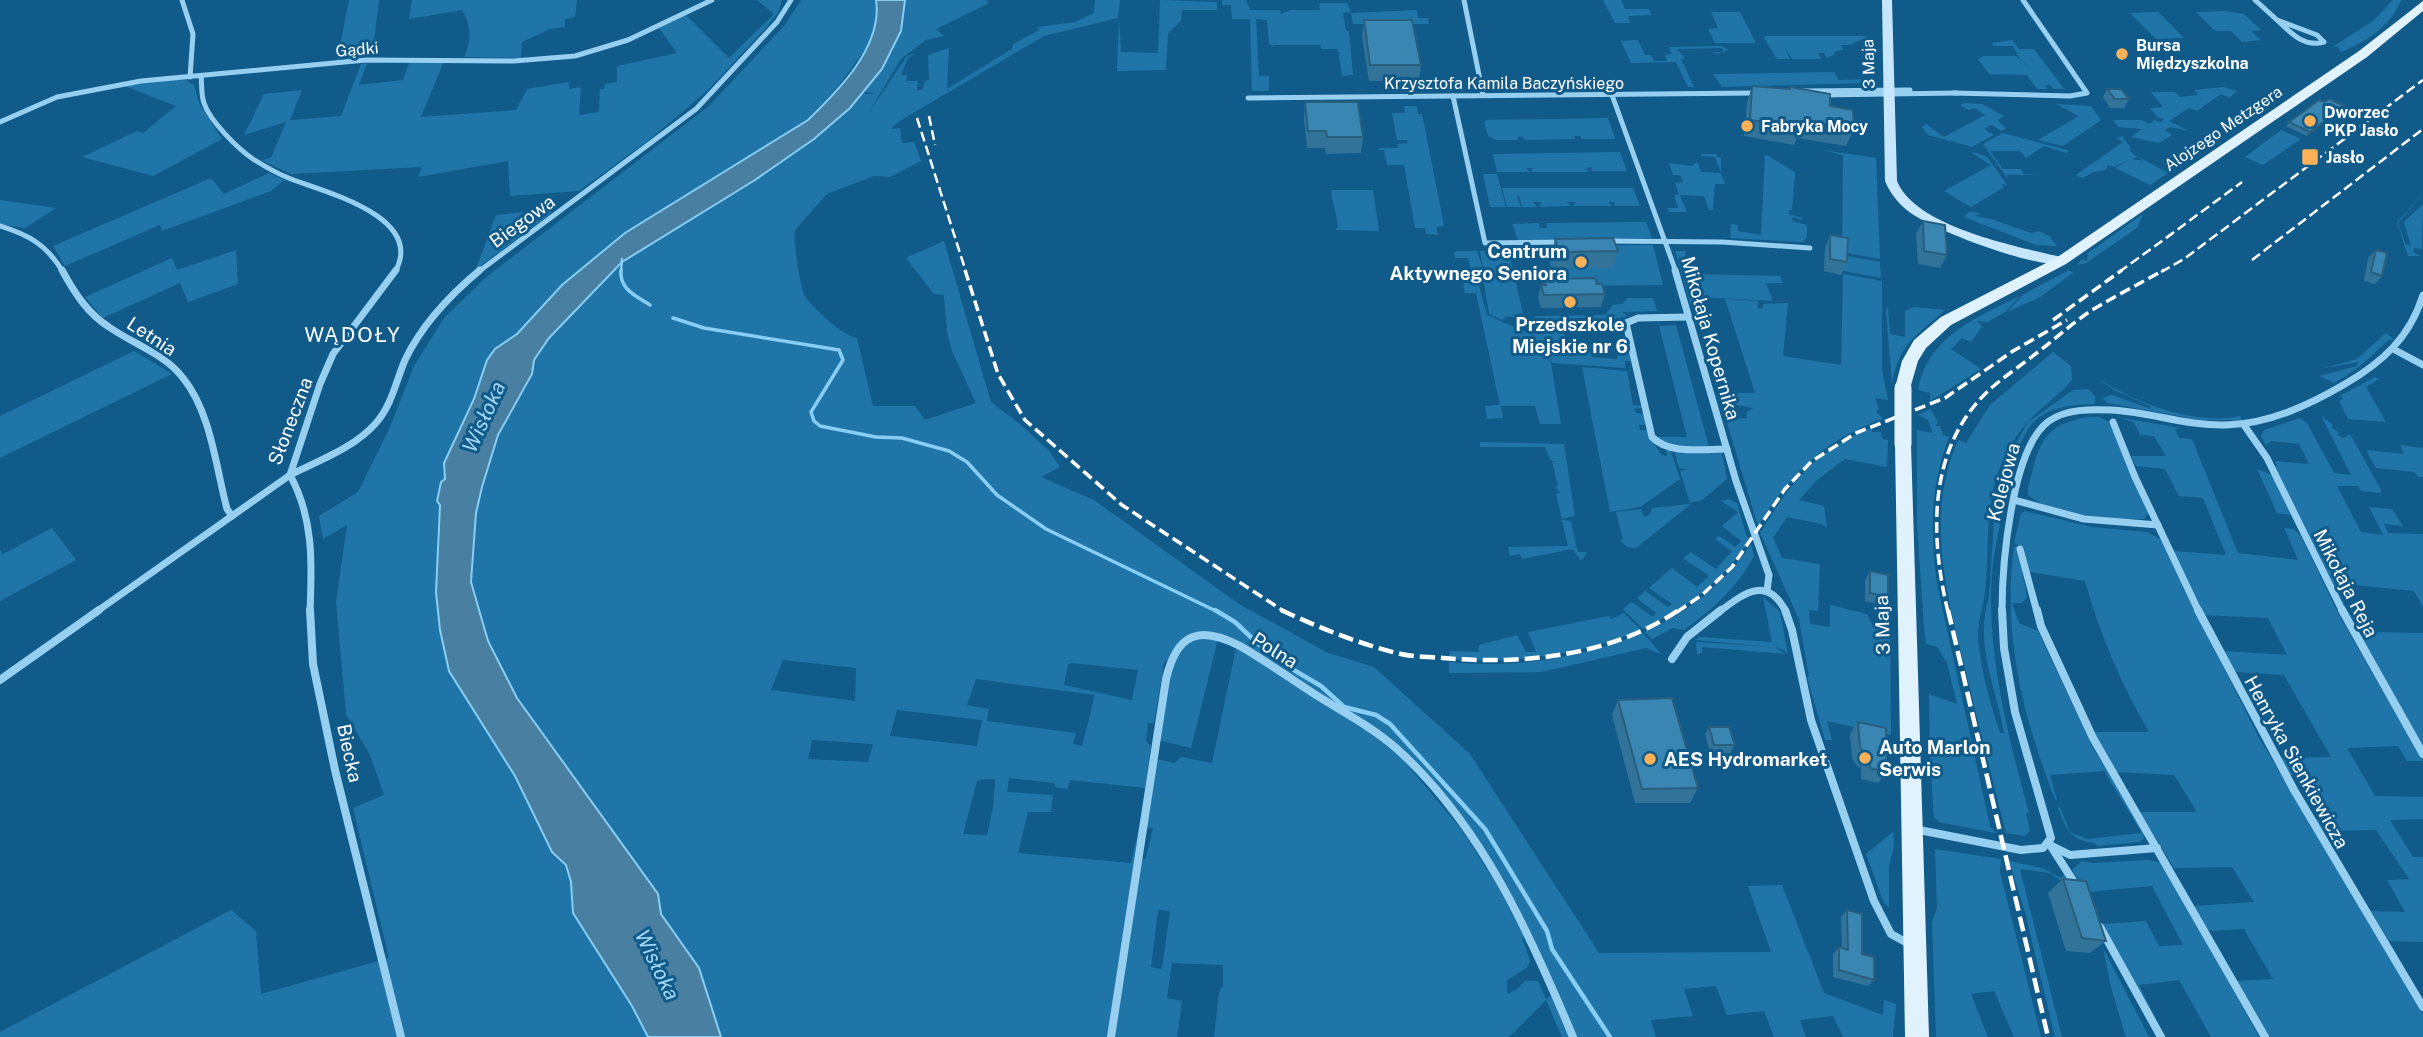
<svg xmlns="http://www.w3.org/2000/svg" width="2423" height="1037" font-family="'Public Sans',sans-serif">
  <style>
    .green { fill: #2075a8; fill-rule: evenodd }
    .water { fill: #4980a2; stroke: #88cdf4; stroke-width: 2 }
    .lines { fill: none; stroke-linecap: round; stroke-linejoin: round }
    .stream-far2 { stroke: #88cdf4; stroke-width: 2.5 }
    .stream-far1 { stroke: #88cdf4; stroke-width: 3.5 }
    .stream { stroke: #88cdf4; stroke-width: 4.5 }
    .street-far2 { stroke: #97cff1; stroke-width: 5 }
    .street-far1 { stroke: #97cff1; stroke-width: 7 }
    .street { stroke: #97cff1; stroke-width: 8 }
    .secondary { fill: #c5e6fc; fill-rule: evenodd }
    .primary { fill: #e1f2ff; fill-rule: evenodd }
    .rail-far2 { stroke: #fff; stroke-width: 2.5; stroke-dasharray: 10 4.5; stroke-linecap: butt }
    .rail-far1 { stroke: #fff; stroke-width: 3.5; stroke-dasharray: 11 5; stroke-linecap: butt }
    .rail { stroke: #fff; stroke-width: 4.5; stroke-dasharray: 15 6; stroke-linecap: butt }
    .primary-bridge { stroke: #e1f2ff; stroke-width: 17 }
    .wall { fill: #32739a }
    .shaded-wall { fill: #295e7d }
    .building { fill: #3a86b3; stroke: #295e7d; stroke-width: 2 }
    .poi-dot { fill: #ffb157; stroke: #115b8a; stroke-width: 2.5 }
    .labels { text-anchor: middle; stroke-width: 6; stroke-linejoin: round; paint-order: stroke }
    .far-poi-label { font-size: 16px; font-weight: bold; fill: #fff; stroke: #115b8a; text-anchor: start }
    .far-street-label { font-size: 16px; fill: #fff; stroke: #115b8a }
    .street-label { font-size: 19px; fill: #fff; stroke: #115b8a }
    .poi-label { font-size: 19px; font-weight: bold; fill: #fff; stroke: #115b8a; text-anchor: start }
    .neighbourhood-label { font-size: 21px; letter-spacing: 2px; fill: #fff; stroke: #115b8a }
    .water-label { font-size: 21px; font-style: italic; fill: #a3d9f8; stroke: #115b8a }
  </style>
  <rect width="100%" height="100%" fill="#115b8a"/>
  <g class="green">
    <polygon points="349,0 379,0 373,49 370,57 337,61"/>
    <path d="M412,0H577L575,17L565,19V27L550,29L522,42L521,58L464,57C472,40 471,27 462,10L409,19Z"/>
    <polygon points="757,0 782,0 778,13 765,29 707,91 649,140 579,191 510,196 508,161 418,177 422,167 291,174 261,160 271,158 286,122 244,135 264,94 302,90 290,120 341,116 361,64 367,63 359,85 403,80 410,60 444,61 421,117 516,110 527,89 569,82 569,89 581,87 579,115 599,112 600,89 604,89 605,84 617,82 617,66 677,53 659,28 686,15 729,58 774,14"/>
    <polygon points="801,0 876,0 877,24 870,43 826,103 808,120 625,233 562,285 517,334 487,360 474,399 444,463 445,479 438,521 436,592 440,630 449,671 515,776 552,852 566,865 571,882 573,913 632,1006 648,1037 0,1037 0,1032 231,910 256,931 261,994 389,958 353,808 384,795 370,755 346,714 336,602 347,525 323,539 319,516 358,492 390,427 414,366 444,318 485,278 709,106 784,26"/>
    <path d="M905,0H985L989,3L936,29L944,36L926,40L901,59L867,115L907,56L917,53L908,58L901,75H907L906,81H918L917,90H922L925,81L929,80L928,55L949,48L947,89L1012,49L1013,44L1039,30L1038,27L1075,22L1094,13L1095,0H1120L1118,18L1044,36L898,122L891,129L900,128L902,143L914,142L921,161L890,177L874,176L827,194L795,230C793,240 800,287 805,296C813,308 844,337 857,338L873,406H915L925,420L976,403L952,351L947,332L944,295L934,294L906,258L944,241L991,402L1021,425L1049,451L1060,467L1041,477L1094,500L1239,604L1328,653L1374,667L1470,754L1599,953L1771,952L1748,886L1782,885L1824,993L1883,1015L1884,1000L1896,1004L1893,1037H1843L1833,1016L1800,1020L1806,1037H1774L1764,1011L1727,1015L1716,986L1684,989L1693,1016L1651,1020L1656,1037H1576L1548,970L1496,871L1402,750L1214,632H1200L1164,663L1154,723H1148L1146,742L1151,745L1145,788L1070,780L1068,789L1055,787V783L1009,778L1007,792L1053,795L1051,811L1056,812H1028L1018,853L1131,863L1140,822L1108,1037H721L699,968L661,914L658,894L517,698L488,641L471,582L476,513L482,487L498,435L532,375L534,361L549,338L622,262L755,180L814,139L850,108L862,93L877,95L864,91C885,66 906,35 905,0ZM783,660L856,668L855,701L771,690ZM1071,663L1138,670L1132,700L1064,685L1068,665ZM976,679L1095,695L1082,746L1073,744L1076,733L987,721L989,709L967,705ZM897,710L982,720L977,746L890,736ZM812,740L872,744L873,745L868,762L808,759ZM984,779H995L993,808L987,835L963,834L977,781Z"/>
    <polygon points="1160,0 1217,2 1217,10 1182,10 1181,21 1168,33 1166,70 1117,71 1119,18 1121,52 1158,53"/>
    <polygon points="1222,0 1246,0 1250,10 1280,10 1281,14 1290,10 1320,10 1319,3 1347,3 1351,12 1343,13 1346,31 1349,31 1353,75 1342,76 1338,49 1321,49 1320,45 1274,45 1273,48 1273,45 1269,44 1267,20 1256,19 1259,76 1269,76 1269,91 1252,91 1250,19 1232,19 1231,5 1222,5"/>
    <polygon points="1603,0 1621,0 1625,9 1649,9 1652,15 1628,16 1630,23 1615,23"/>
    <path d="M2393,0H2401C2392,25 2365,43 2341,52L2337,46L2331,48L2373,21Z"/>
    <polygon points="1417,10 1418,18 1428,18 1429,24 1353,24 1351,13"/>
    <polygon points="2224,11 2244,14 2261,30 2251,31 2261,40 2242,42 2231,31 2215,31 2196,12"/>
    <polygon points="1711,12 1740,12 1756,43 1715,43 1708,29 1718,28"/>
    <polygon points="2158,12 2184,38 2156,39 2130,13"/>
    <polygon points="1763,36 1866,36 1867,37 1850,45 1841,45 1843,50 1834,52 1835,54 1827,58 1824,53 1818,53 1821,59 1792,59 1785,48 1790,59 1777,59"/>
    <polygon points="1638,40 1645,55 1651,55 1654,61 1667,61 1665,55 1672,54 1669,47 1721,46 1729,50 1715,54 1713,52 1723,52 1722,48 1677,49 1685,58 1681,59 1694,87 1688,87 1676,62 1631,63 1621,41"/>
    <polygon points="2012,40 2019,49 2034,49 2064,89 2054,89 2050,85 2045,85 2048,89 2037,89 2027,75 1989,74 1978,59 1983,56 2016,56 2037,75 2020,59 2013,46 1994,46 1992,43"/>
    <polygon points="1834,72 1839,80 1868,79 1864,83 1722,87 1713,74"/>
    <polygon points="169,80 186,80 194,85 199,103 222,139 153,176 82,157 137,131 143,133 176,106 122,85"/>
    <polygon points="2223,87 2237,91 2229,98 2221,94 2197,111 2189,108 2169,121 2189,131 2170,127 2165,130 2172,135 2159,143 2131,137 2142,129 2119,127 2113,120 2142,120 2149,124 2155,120 2161,122 2164,119 2158,118 2150,108 2163,107 2151,92 2175,92 2180,97 2198,95 2194,90"/>
    <polygon points="1964,103 1982,104 2004,116 1997,120 2006,128 2002,131 1991,125 1984,129 1994,135 1972,147 1928,135 1922,127 1926,124 1944,137 1985,115 1974,108 1969,110 1960,105"/>
    <polygon points="2056,104 2091,106 2101,120 2063,146 2038,140 2079,116"/>
    <polygon points="1404,106 1417,106 1418,114 1422,114 1444,226 1436,227 1438,235 1426,234 1425,228 1415,228 1404,165 1387,165 1384,150 1379,150 1378,148 1398,148 1398,144 1408,143 1407,140 1397,140 1392,113 1405,113"/>
    <polygon points="1608,118 1615,139 1582,139 1580,136 1574,136 1575,139 1525,140 1523,137 1518,137 1518,140 1496,140 1488,136 1484,122 1487,120"/>
    <polygon points="2281,130 2301,139 2263,165 2245,157"/>
    <polygon points="2003,133 2070,151 2066,153 2044,146 2026,158 2020,151 1990,151 2003,169 2021,169 2024,175 2049,174 2007,175 2008,179 1983,144"/>
    <polygon points="2122,136 2131,148 2129,150 2137,157 2113,167 2108,165 2106,170 2093,172 2083,178 2076,175 2123,142 2117,138"/>
    <polygon points="1823,150 1876,158 1880,259 1842,252 1843,155"/>
    <polygon points="1620,152 1627,171 1591,171 1592,167 1586,168 1589,172 1531,172 1533,168 1526,168 1530,172 1497,172 1493,154"/>
    <polygon points="1974,152 1987,157 2007,185 2001,184 2004,187 1971,207 1944,191 1991,165 1972,153"/>
    <polygon points="1701,154 1717,154 1717,157 1721,158 1721,173 1725,184 1715,184 1713,210 1709,210 1704,196 1680,195 1687,212 1669,212 1667,208 1678,208 1674,195 1679,195 1675,183 1683,182 1680,175 1673,175 1669,163 1692,166 1697,162 1701,172 1721,173 1715,157 1701,156"/>
    <polygon points="1765,154 1795,172 1792,210 1789,210 1789,214 1802,218 1802,220 1793,217 1792,221 1807,225 1807,237 1803,242 1730,238 1731,224 1738,225 1738,231 1761,235"/>
    <polygon points="2139,157 2168,173 2150,185 2115,168 2131,159 2143,161"/>
    <polygon points="269,173 284,180 271,191 162,231 160,225 65,266 53,246 211,178 224,194"/>
    <polygon points="1483,174 1497,174 1506,207 1490,207"/>
    <polygon points="1502,188 1633,188 1640,206 1614,206 1615,202 1609,202 1612,206 1573,206 1576,202 1567,202 1571,206 1539,207 1542,202 1533,202 1537,207 1522,207 1519,196 1517,197 1521,207 1507,207"/>
    <path d="M1331,190H1373L1379,231L1335,230L1338,227C1337,214 1332,203 1331,190Z"/>
    <polygon points="2423,194 2398,223 2406,245 2411,246 2404,222 2423,204 2422,249 2414,248 2413,252 2421,256 2408,256 2397,222"/>
    <polygon points="0,200 56,208 25,228 0,224"/>
    <polygon points="554,209 549,215 476,269 496,215"/>
    <polygon points="1969,212 1981,213 1975,216 1991,219 2031,233 2039,231 2049,236 2057,246 2036,245 1964,217"/>
    <polygon points="2143,214 2137,228 2086,263 2077,265 2082,259 2087,261 2088,253"/>
    <polygon points="1646,222 1652,238 1518,240 1512,224 1539,223 1540,228 1547,228 1546,223"/>
    <polygon points="1653,245 1663,285 1557,286 1545,248 1546,246"/>
    <polygon points="1499,246 1536,246 1537,249 1508,249 1523,313 1518,314 1530,320 1532,328 1519,319 1507,316 1502,320 1489,314 1484,283 1479,286 1487,315 1532,335 1536,341 1551,363 1561,424 1540,424 1535,406 1501,406 1503,418 1487,419 1485,406 1500,405 1476,293 1465,293 1462,277 1472,276 1468,258 1455,258 1454,253 1456,251 1477,251 1483,269 1480,251 1499,251"/>
    <polygon points="236,250 238,284 188,302 180,283 103,318 85,297 172,258 177,270"/>
    <polygon points="1675,251 1686,251 1685,257 1700,306 1691,306"/>
    <polygon points="1842,255 1880,262 1881,278 1843,271"/>
    <polygon points="2069,270 2073,273 2040,297 2007,312 2024,294"/>
    <polygon points="1693,274 1780,276 1783,283 1766,283 1773,301 1701,297"/>
    <path d="M1843,274L1882,281V370L1888,400L1875,398L1879,409L1876,411L1883,419C1829,437 1790,473 1759,524L1757,523L1726,419L1747,418L1746,413L1753,408L1731,404L1728,393H1755L1725,299L1758,301V308L1763,309V304L1788,303L1783,356L1841,365Z"/>
    <path d="M2020,296L2005,312L1988,322L1977,321L1982,327L1971,342L1962,338L1951,349L1981,369L1930,401V393L1918,390C1928,336 1976,318 2020,296Z"/>
    <polygon points="1627,298 1653,298 1657,311 1622,312 1627,316 1612,320 1602,331 1564,332 1566,343 1592,345 1592,357 1617,359 1618,350 1621,351 1621,347 1629,348 1631,361 1625,361 1625,368 1552,363 1532,334 1539,331 1535,316 1605,315 1613,305 1623,304"/>
    <path d="M1914,307L1945,310C1919,334 1898,343 1892,385L1886,309L1888,308L1890,334L1905,337V311Z"/>
    <polygon points="1676,325 1709,447 1670,445 1654,437 1687,437 1659,326"/>
    <path d="M2386,333L2394,340H2388C2368,360 2358,369 2334,383L2319,376L2357,366L2359,362L2324,368L2357,359Z"/>
    <polygon points="134,351 172,374 0,458 0,416"/>
    <path d="M2053,352L2071,366L2072,380C2052,403 2030,413 2013,442C1981,492 1991,537 1985,592C1983,609 1977,621 1978,639C1981,671 1990,702 2000,733H2004C1996,687 1974,644 1989,597L1996,491L2005,479L2015,445L2028,422L2073,390L2088,389L2095,396V404C2023,405 2022,434 2007,494C2001,520 1995,545 1992,572C1986,652 2008,736 2029,813H2026L2030,831L2025,836L2006,833C1993,781 1980,729 1967,677C1948,598 1924,518 1958,440L1966,443L1990,405Z"/>
    <polygon points="1582,367 1627,371 1633,405 1642,406 1643,408 1634,409 1636,413 1644,414 1646,425 1639,425 1640,430 1647,430 1661,455 1667,456 1666,449 1670,449 1680,479 1640,507 1610,512"/>
    <polygon points="2375,377 2379,379 2366,387 2386,422 2348,419 2339,401 2343,399 2340,396"/>
    <path d="M2099,379C2135,403 2196,426 2240,416L2242,420H2200L2107,403L2103,398L2112,395L2151,409L2150,406L2114,390Z"/>
    <path d="M1930,409L1938,422L1935,426H1940L1943,435L1949,437C1930,486 1930,533 1937,584L1990,826L1996,833L1939,822L1934,817L1930,760L1929,694L1957,704L1947,663L1937,647L1926,644L1924,628L1917,524V430L1933,433L1928,420L1918,415Z"/>
    <polygon points="2321,415 2333,425 2331,428 2339,432 2337,435 2344,438 2350,434 2381,490 2381,493 2361,491 2358,486 2337,486 2361,532 2383,535 2369,507 2392,509 2403,526 2384,524 2388,533 2423,534 2423,607 2414,591 2334,583 2349,614 2371,626 2360,624 2347,614 2274,466 2277,466 2275,461 2309,464 2299,444 2271,441 2266,445 2261,436 2264,430 2300,418 2307,423 2334,473 2351,475"/>
    <path d="M2088,417H2100L2109,422L2149,513L2144,519C2108,520 2055,517 2028,495C2027,486 2031,477 2033,469C2042,433 2053,424 2088,417Z"/>
    <polygon points="2117,417 2180,428 2175,429 2179,438 2192,439 2238,553 2298,560 2284,528 2294,529 2301,536 2339,615 2423,761 2407,761 2398,746 2347,748 2375,796 2423,797 2423,819 2390,820 2413,857 2423,857 2423,942 2389,941 2371,911 2405,912 2387,880 2409,879 2376,830 2323,831 2316,819 2331,818 2306,775 2289,775 2280,758 2331,757 2284,675 2234,672 2224,651 2287,655 2268,618 2203,615 2165,535 2174,551 2226,555 2203,498 2179,496 2165,469 2136,466 2131,456 2166,456 2154,436 2140,435 2134,422"/>
    <path d="M1872,428V432H1881L1882,439L1888,440L1887,467L1845,459L1817,480L1799,500L1824,506L1827,528L1822,524L1787,517L1773,538L1782,558L1820,564L1818,611L1809,610L1810,624L1830,627V605L1867,614L1872,624L1890,635L1891,735L1827,721L1832,740H1825L1807,677H1809L1799,619L1760,533C1790,484 1817,448 1872,428Z"/>
    <polygon points="1480,442 1564,444 1575,516 1562,519 1556,494 1560,493 1555,487 1558,486 1552,462 1557,461 1551,461 1545,447 1480,447"/>
    <polygon points="2400,445 2423,448 2423,477 2418,477 2415,472 2376,468 2366,450 2404,454"/>
    <polygon points="1674,450 1711,451 1711,455 1713,452 1722,452 1727,479 1702,500 1690,503 1680,471 1688,469 1679,468"/>
    <polygon points="2257,469 2272,475 2291,515 2277,513"/>
    <path d="M1728,499L1737,503L1746,535L1750,539C1725,579 1686,609 1643,629L1623,609L1632,602L1653,617L1656,613L1637,598L1645,591L1668,607L1672,604L1649,588L1672,568L1697,587L1709,576L1683,558L1691,552L1716,569L1732,551L1715,539L1719,536L1735,547L1741,541L1722,526L1738,512L1721,501Z"/>
    <polygon points="1691,504 1636,548 1627,547 1620,540 1623,539 1616,512 1641,509 1644,517 1650,514 1652,508"/>
    <path d="M2025,511L2092,527L2147,532L2160,539L2258,736L2423,1014V1037H2269L2237,981L2273,979L2244,929L2208,931L2194,906L2254,902L2232,867L2174,868L2140,812H2197L2174,775L2115,772L2094,732H2149C2121,684 2100,635 2085,581L2030,572V581L2024,548L2014,543L2021,513Z"/>
    <polygon points="1562,520 1571,521 1576,546 1572,547 1577,547 1578,552 1587,552 1583,559 1580,560 1573,549 1522,559 1520,554 1510,556 1508,547 1568,546"/>
    <polygon points="52,528 76,560 0,601 0,550 3,554"/>
    <path d="M1751,544L1754,556C1737,588 1713,609 1684,630L1673,628L1652,639L1645,632C1688,612 1725,584 1751,544Z"/>
    <path d="M2014,546L2018,548L2027,597L2022,603H2012L2019,623L2038,631L2093,748L2143,831L2144,838L2140,842L2097,846L2095,843C2071,841 2066,829 2058,808L2060,807L2070,832L2087,839L2142,833L2104,771L2050,775L2057,800L2055,799C2023,718 2002,634 2014,546Z"/>
    <polygon points="1763,597 1780,612 1788,655 1784,650 1775,647 1785,654 1702,647 1702,653 1697,654 1696,642 1771,647 1695,640 1700,637 1772,642"/>
    <path d="M1624,613L1641,630C1579,655 1515,664 1449,659L1450,651L1479,652V645L1517,635L1526,652H1536L1528,632L1609,616L1611,619Z"/>
    <polygon points="2365,632 2423,633 2423,749 2360,636"/>
    <path d="M1643,633L1662,655L1646,648L1542,672L1449,673V662C1517,669 1580,658 1643,633Z"/>
    <path d="M1195,639H1218L1191,748L1158,740C1165,707 1164,659 1195,639Z"/>
    <path d="M1236,648L1369,732L1399,755L1461,829L1496,883L1524,937L1522,938L1530,961L1527,968L1507,980V994L1516,990L1525,981H1538L1546,999L1551,996L1569,1037H1562L1546,1000L1509,1037H1214L1219,992L1223,986V965L1172,963L1167,998L1182,1001L1177,1037H1114L1140,862L1146,858L1153,828L1146,827L1156,759L1174,763L1181,757L1212,763ZM1158,910L1170,911L1162,969L1151,967Z"/>
    <polygon points="1893,832 1894,846 1889,866 1889,908 1883,901 1866,854"/>
    <polygon points="1935,849 2001,859 2000,872 2041,1037 2014,1037 1994,991 1971,994 1988,1037 1936,1037 1932,922 1937,908"/>
    <polygon points="2149,860 2162,863 2175,884 2259,1037 2211,1037 2179,980 2139,985 2165,1037 2103,926 2104,924 2146,921 2159,946 2183,945 2152,886 2087,892 2072,870 2082,861 2093,863"/>
    <polygon points="2009,861 2042,868 2061,878 2064,875 2072,888 2050,873 2020,869 2062,1037 2055,1037 2025,912"/>
    <polygon points="2103,948 2149,1037 2126,1037 2112,991"/>
  </g>
  <path class="water" d="M876,0H905L901,31L882,69L850,108L814,139L755,180L622,262L549,338L534,360L532,374L498,435L482,487L476,513L471,582L488,641L517,698L658,894L661,914L699,968L721,1037H648L632,1006L573,913L571,882L566,865L552,852L515,776L449,671L440,630L436,592L440,505L437,501L441,482L445,479L444,463L474,399L487,360L495,349L517,334L562,285L625,233L808,120C839,90 883,46 876,0Z"/>
  <g class="lines">
    <polyline class="stream-far2" points="621,272 622,259"/>
    <g class="stream-far1">
      <path d="M621,270C619,289 636,296 650,305"/>
      <polyline points="673,318 704,328 839,350 843,360 811,412 814,421 820,426 876,437 902,438 949,451 967,462 997,495 1046,529 1218,612"/>
    </g>
    <polyline class="stream" points="1215,610 1235,622 1257,643 1292,669 1321,686 1344,707 1376,715 1390,724 1485,829 1547,931 1552,949 1610,1037"/>
    <g class="street-far2">
      <polyline points="182,0 193,34 190,77"/>
      <polyline points="1464,0 1483,95"/>
      <polyline points="2255,0 2277,20"/>
      <path d="M2277,20L2317,35L2324,42C2304,48 2291,33 2277,20Z"/>
      <path d="M201,76C202,84 201,95 204,103C210,121 237,148 253,159C264,166 278,174 291,179C325,192 426,217 395,272"/>
      <polyline points="1803,91 1910,90"/>
      <polyline points="1953,93 2070,96 2087,93 2023,0"/>
      <polyline points="1612,95 1676,272"/>
      <polyline points="1821,95 1957,93"/>
      <polyline points="1453,96 1485,243 1561,242"/>
      <polyline points="1248,98 1756,93"/>
      <polyline points="0,122 57,97 141,81 366,60 514,61 575,56 628,40 712,0"/>
      <path d="M0,226C29,235 47,245 63,272"/>
      <polyline points="1608,241 1722,242 1810,248"/>
      <polyline points="478,272 696,109 777,22 791,0"/>
    </g>
    <g class="street-far1">
      <path d="M62,270C74,292 87,313 109,327C133,344 165,354 183,378C211,412 216,468 227,509L232,516"/>
      <polyline points="1675,270 1736,481 1769,575 1767,591"/>
      <path d="M1688,317L1638,318L1626,323L1652,437C1669,455 1704,449 1727,449"/>
      <polyline points="2395,350 2423,365"/>
      <polyline points="2113,422 2135,477 2199,612"/>
      <polyline points="2244,425 2267,458 2343,612"/>
      <polyline points="2014,500 2084,519 2158,525"/>
      <polyline points="2020,549 2037,612"/>
      <polyline points="96,612 290,475 320,384 333,354 396,270"/>
      <path d="M310,612C312,563 314,519 290,475C320,460 354,448 376,423C392,405 396,381 405,360C422,324 450,295 480,270"/>
      <path d="M1719,612C1743,594 1767,574 1786,612"/>
      <path d="M2002,612C2002,567 2011,448 2049,421C2066,409 2091,409 2111,410C2150,412 2187,426 2226,425C2269,424 2309,405 2345,384C2383,362 2410,337 2423,295"/>
    </g>
    <g class="street">
      <polyline points="310,610 313,664 335,770 401,1037"/>
      <polyline points="1785,610 1792,630 1811,720 1874,901 1891,934 1911,945"/>
      <polyline points="2037,610 2041,626 2093,738 2265,1037"/>
      <polyline points="2198,610 2294,790 2423,1007"/>
      <polyline points="2342,610 2423,754"/>
      <polyline points="1672,659 1687,637 1721,610"/>
      <polyline points="0,680 99,610"/>
      <polyline points="1914,829 2021,850 2043,848 2051,838 2015,712 2004,648 2002,610"/>
      <polyline points="2049,843 2077,887"/>
      <polyline points="2052,846 2070,855 2157,848"/>
      <polyline points="2100,927 2161,1037"/>
      <path d="M1111,1037L1166,679C1177,633 1199,625 1240,646C1266,661 1291,679 1316,695C1343,712 1372,727 1396,748C1481,824 1530,934 1573,1037"/>
    </g>
    <path class="secondary" d="M1882,0H1892L1897,181C1916,228 2020,247 2065,258V264C2036,269 1932,230 1908,211C1898,203 1890,193 1885,181Z"/>
    <g class="primary">
      <polygon points="2423,1 2423,11 2367,57 2066,264 1951,325 1926,348 1918,361 1909,392 1897,392 1895,388 1902,361 1914,340 1941,317 2056,258 2359,51"/>
      <polygon points="1903,438 1911,444 1929,1037 1905,1037 1895,444"/>
    </g>
    <g class="rail-far2">
      <polyline points="929,116 935,145"/>
      <polyline points="917,118 966,272"/>
      <polyline points="2166,238 2242,182"/>
      <polyline points="2252,260 2423,129"/>
      <polyline points="2119,272 2173,233"/>
      <polyline points="2161,272 2184,259 2423,80"/>
    </g>
    <g class="rail-far1">
      <polyline points="965,270 998,374 1025,420 1122,505 1285,612"/>
      <polyline points="2053,320 2122,270"/>
      <polyline points="1677,612 1702,595 1732,567 1785,489 1812,461 1856,433 1945,398 2013,351 2067,320"/>
      <path d="M1948,612C1930,537 1927,449 1988,391C2002,378 2019,367 2034,355C2053,341 2070,325 2089,312C2113,297 2139,284 2164,270"/>
    </g>
    <g class="rail">
      <path d="M1281,610C1320,628 1359,644 1401,654C1414,657 1430,657 1443,658C1524,665 1611,656 1679,610"/>
      <polyline points="1948,610 2048,1037"/>
    </g>
    <polyline class="primary-bridge" points="1903,388 1903,444"/>
  </g>
  <g class="wall">
    <polygon points="1364,20 1421,65 1419,81 1369,81 1362,36"/>
    <polygon points="1752,86 1830,106 1854,129 1846,146 1797,138 1794,145 1744,136 1747,103"/>
    <polygon points="2107,89 2129,99 2124,108 2110,108 2103,97"/>
    <polygon points="1305,102 1363,137 1361,153 1326,154 1325,148 1307,148 1304,119"/>
    <polygon points="2342,110 2307,136 2286,126 2289,122"/>
    <polygon points="1923,221 1947,255 1940,268 1918,264 1916,234"/>
    <polygon points="1830,235 1847,262 1841,275 1824,271 1825,248"/>
    <polygon points="1555,239 1618,251 1613,268 1554,268 1551,255"/>
    <polygon points="2376,250 2382,276 2375,284 2364,281 2368,258"/>
    <polygon points="1544,279 1597,284 1605,294 1601,307 1541,308 1538,298 1541,285 1543,285"/>
    <polygon points="1870,571 1888,597 1882,605 1865,601 1865,580"/>
    <polygon points="1618,700 1698,788 1690,803 1635,803 1612,715"/>
    <polygon points="1858,722 1887,772 1878,783 1861,779 1861,767 1857,766 1852,758 1850,733"/>
    <polygon points="1709,727 1735,745 1730,753 1710,753 1705,734"/>
    <polygon points="2063,879 2106,941 2090,953 2066,951 2048,893"/>
    <polygon points="1847,910 1862,954 1874,980 1868,986 1833,977 1833,954 1839,947 1842,948 1841,917"/>
  </g>
  <polygon class="shaded-wall" points="2345,106 2342,110 2307,136 2310,132"/>
  <g class="building">
    <polygon points="1364,20 1412,20 1421,65 1370,65"/>
    <polygon points="1752,86 1790,89 1790,87 1830,94 1830,106 1853,110 1854,129 1801,121 1801,128 1750,120"/>
    <polygon points="2107,89 2121,89 2129,99 2115,99"/>
    <polygon points="2329,99 2345,106 2310,132 2289,122 2319,100 2324,102"/>
    <polygon points="1305,102 1358,102 1363,137 1327,137 1326,131 1308,131"/>
    <polygon points="1923,221 1945,225 1947,255 1924,251"/>
    <polygon points="1830,235 1848,238 1847,262 1830,259"/>
    <polygon points="1613,238 1618,251 1559,252 1555,239"/>
    <polygon points="2376,250 2387,253 2382,276 2371,272"/>
    <polygon points="1595,278 1597,284 1602,284 1605,294 1544,295 1541,285 1546,285 1544,279"/>
    <polygon points="1870,571 1888,575 1888,597 1870,593"/>
    <polygon points="1672,698 1698,788 1642,789 1618,700"/>
    <polygon points="1858,722 1886,728 1887,772 1870,768 1869,756 1865,755 1860,747"/>
    <polygon points="1709,727 1729,727 1735,745 1714,745"/>
    <polygon points="2063,879 2086,881 2106,941 2082,938"/>
    <polygon points="1847,910 1862,914 1862,954 1874,957 1874,980 1839,970 1839,947 1848,950"/>
  </g>
  <g class="poi-dot">
    <circle cx="2122" cy="54" r="7"/>
    <circle cx="2310" cy="121" r="7"/>
    <circle cx="1747" cy="126" r="7"/>
    <rect x="2301" y="148" width="18" height="18" rx="3.5"/>
    <circle cx="1581" cy="262" r="7"/>
    <circle cx="1570" cy="302" r="7"/>
    <circle cx="1865" cy="758" r="7"/>
    <circle cx="1650" cy="759" r="7"/>
  </g>
  <g class="labels">
    <g class="far-poi-label">
      <text x="2136" y="51">Bursa<tspan x="2136" dy="18">Międzyszkolna</tspan></text>
      <text x="2324" y="118">Dworzec<tspan x="2324" dy="18">PKP Jasło</tspan></text>
      <text x="1761" y="132">Fabryka Mocy</text>
      <text x="2326" y="163">Jasło</text>
    </g>
    <g class="far-street-label">
      <text transform="translate(357 49) rotate(-5)" y="6">Gądki</text>
      <text transform="translate(1868 64) rotate(-92)" y="6">3 Maja</text>
      <text x="1504" y="89">Krzysztofa Kamila Baczyńskiego</text>
      <text transform="translate(2223 128) rotate(-34)" y="6">Alojzego Metzgera</text>
    </g>
    <g class="street-label">
      <text transform="translate(522 221) rotate(-36)" y="7">Biegowa</text>
      <text transform="translate(152 336) rotate(33)" y="7">Letnia</text>
      <text transform="translate(1711 338) rotate(74)" y="7">Mikołaja Kopernika</text>
      <text transform="translate(290 421) rotate(-69)" y="7">Słoneczna</text>
      <text transform="translate(2003 482) rotate(-75)" y="7">Kolejowa</text>
      <text transform="translate(2346 583) rotate(63)" y="7">Mikołaja Reja</text>
      <text transform="translate(1882 625) rotate(-92)" y="7">3 Maja</text>
      <text transform="translate(1275 650) rotate(32)" y="7">Polna</text>
      <text transform="translate(350 753) rotate(78)" y="7">Biecka</text>
      <text transform="translate(2297 762) rotate(61)" y="7">Henryka Sienkiewicza</text>
    </g>
    <g class="poi-label">
      <text x="1567" y="258" text-anchor="end">Centrum<tspan x="1567" dy="22">Aktywnego Seniora</tspan></text>
      <text x="1570" y="331" text-anchor="middle">Przedszkole<tspan x="1570" dy="22">Miejskie nr 6</tspan></text>
      <text x="1879" y="754">Auto Marlon<tspan x="1879" dy="22">Serwis</tspan></text>
      <text x="1664" y="766">AES Hydromarket</text>
    </g>
    <g class="neighbourhood-label">
      <text x="353" y="342">WĄDOŁY</text>
    </g>
    <g class="water-label">
      <text transform="translate(484 417) rotate(-66)" y="7">Wisłoka</text>
      <text transform="translate(657 965) rotate(64)" y="7">Wisłoka</text>
    </g>
  </g>
</svg>
